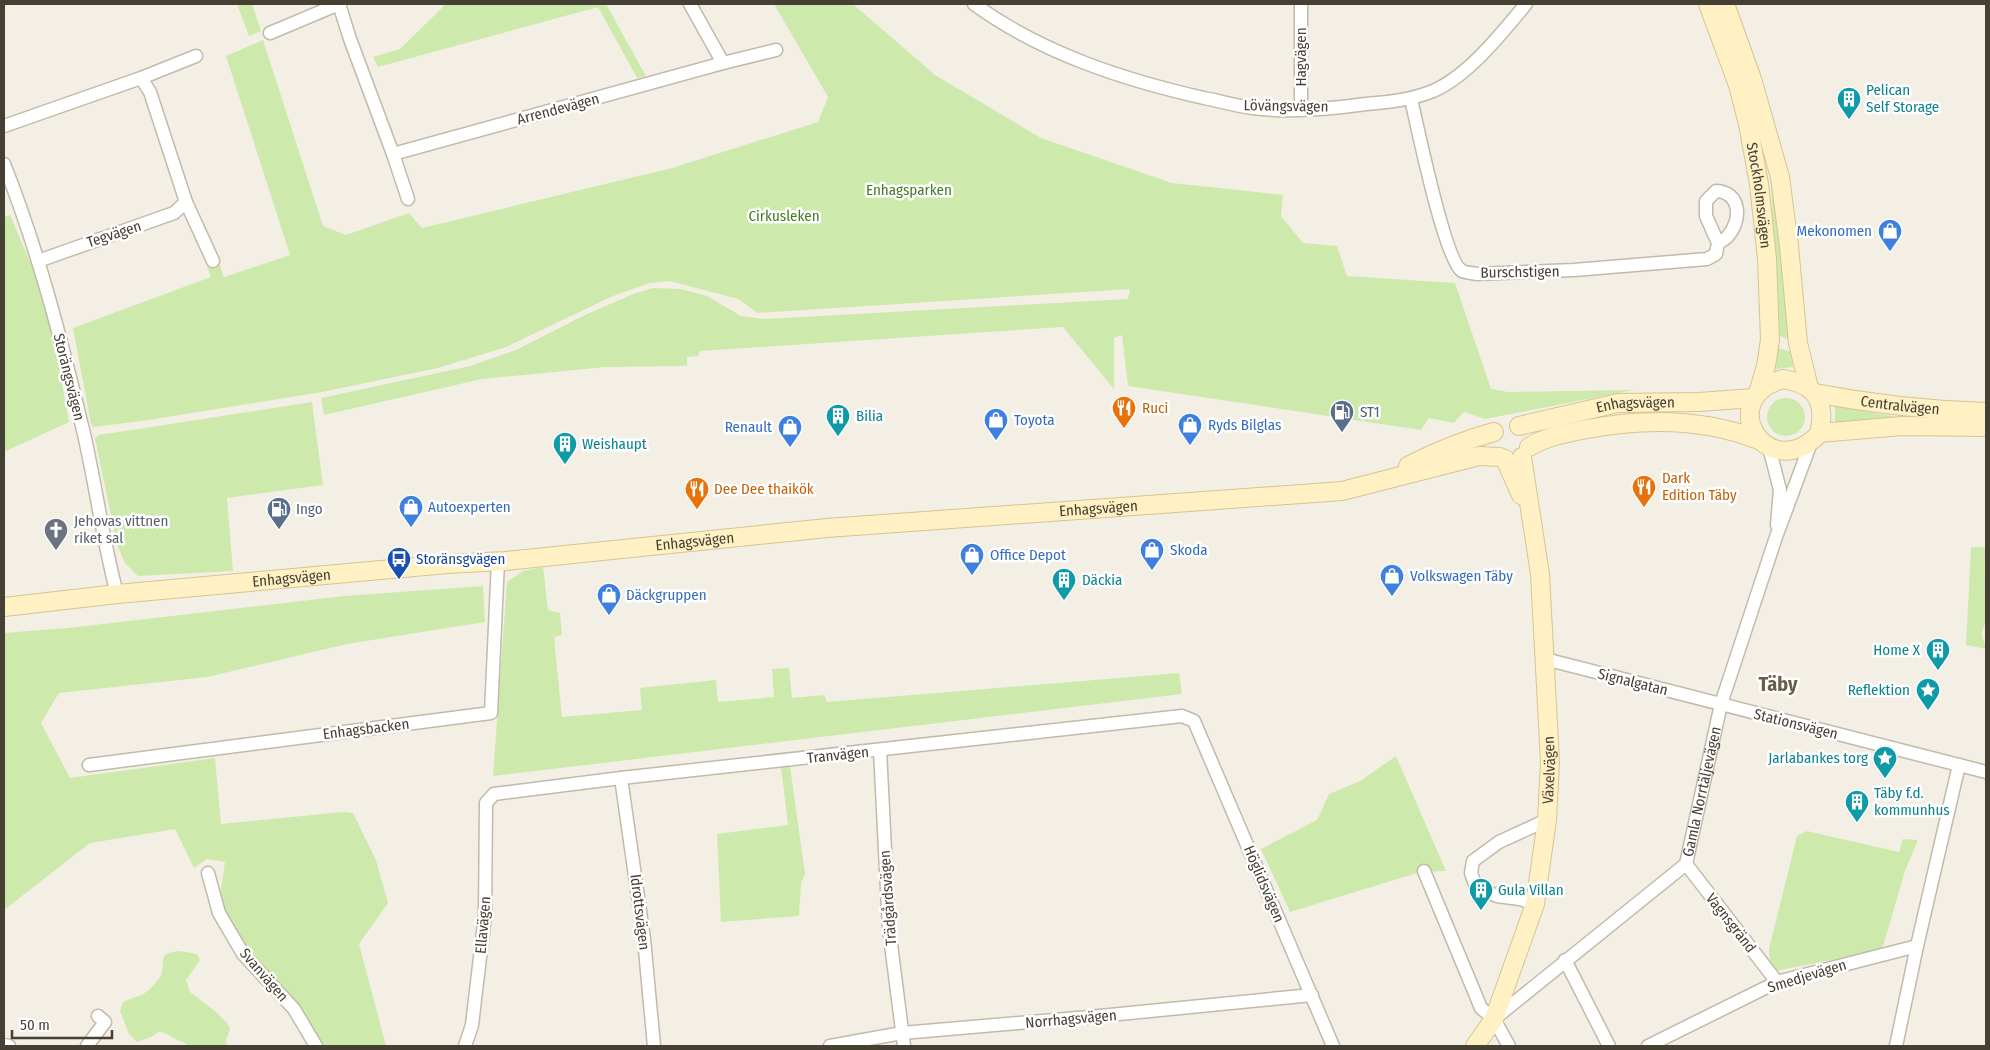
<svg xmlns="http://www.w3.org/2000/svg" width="1990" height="1050" font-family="'Fira Sans Condensed',sans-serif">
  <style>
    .green { fill: #cdeaac }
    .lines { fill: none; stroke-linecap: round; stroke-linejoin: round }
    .street-casing { stroke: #c2baaa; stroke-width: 15 }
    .secondary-casing { stroke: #d6c493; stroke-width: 20 }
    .street { stroke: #fff; stroke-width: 12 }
    .secondary { stroke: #fff1c3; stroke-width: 18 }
    .labels { text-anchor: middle; stroke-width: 5; stroke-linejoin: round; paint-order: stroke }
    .street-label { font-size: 15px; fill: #463f34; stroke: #fff }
    .culture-label { font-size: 15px; fill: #0d838f; stroke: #fff; text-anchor: start }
    .park-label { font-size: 15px; fill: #457a25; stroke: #fff }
    .shop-label { font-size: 15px; fill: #366cbe; stroke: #fff; text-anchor: start }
    .food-label { font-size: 15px; fill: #c56008; stroke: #fff; text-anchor: start }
    .service-label { font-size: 15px; fill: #4e5e75; stroke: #fff; text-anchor: start }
    .worship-label { font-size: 15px; fill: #5b616d; stroke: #fff; text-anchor: start }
    .transit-label { font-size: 15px; fill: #164399; stroke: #fff; text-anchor: start }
    .district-label { font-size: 20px; font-weight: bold; fill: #695d4b; stroke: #fff }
  </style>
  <rect width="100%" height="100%" fill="#f3efe5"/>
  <g class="green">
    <polygon points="237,4 252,4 261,31 249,36"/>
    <polygon points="446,4 606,4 646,76 637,78 598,7 378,67 373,57 400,49"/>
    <polygon points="774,4 853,4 935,75 1041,138 1172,183 1283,195 1281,216 1303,243 1337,246 1347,276 1455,283 1491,389 1508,392 1634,390 1485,419 1464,412 1454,423 1429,418 1421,430 1128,386 1122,335 1114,338 1114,389 1063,327 700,351 698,356 687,357 687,366 605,367 482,379 324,415 321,398 470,366 516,350 585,315 633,294 653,288 681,289 707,296 741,316 764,319 1128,299 1130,289 758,313 738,299 670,281 650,283 613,296 506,347 438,368 322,392 142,421 93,427 91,424 73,328 211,277 207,267 219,263 224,277 290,255 226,56 263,40 323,226 346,235 409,213 422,228 672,168 818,122 828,97"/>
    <polygon points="1773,188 1790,340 1780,336 1771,189"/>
    <polygon points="10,215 37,278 56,350 69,422 4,452 4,217"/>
    <polygon points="1778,348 1791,352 1793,367 1776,369"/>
    <circle cx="1786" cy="417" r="19"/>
    <polygon points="312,402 323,485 227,498 233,571 138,576 125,563 117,545 95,438 99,435"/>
    <polygon points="1835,406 1897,417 1835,424"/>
    <path d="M1971,547H1986C1983,565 1987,598 1986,619C1986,624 1982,629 1982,634C1982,639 1986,644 1986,649L1966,645Z"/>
    <polygon points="543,567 548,610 560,613 562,635 554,637 562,717 642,710 640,688 716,680 718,702 774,697 772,669 789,668 792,698 824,695 827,702 1179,673 1182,694 493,776 507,582 523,571"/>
    <polygon points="483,586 485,622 347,644 207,677 59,693 41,723 70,778 215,758 221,824 343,812 353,813 376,860 388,903 359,944 386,1046 324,1046 285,994 254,961 228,923 220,896 225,862 207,859 194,868 175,829 90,843 4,910 4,633 68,628 344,596"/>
    <polygon points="1396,756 1446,871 1420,872 1290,912 1261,849 1317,820 1329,794 1360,781"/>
    <polygon points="790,766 805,874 801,884 799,916 721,922 717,834 788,825 781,767"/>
    <polygon points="1807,831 1899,852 1903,839 1918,840 1905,871 1882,950 1776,971 1770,960 1769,949 1797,836"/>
    <path d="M179,951L197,954L200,960L186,980L190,992L216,1012L227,1023L230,1029L226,1040L227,1046H186V1044L160,1031L151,1037L137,1042L129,1034L120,1011L123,1002C133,997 144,996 151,988C155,984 159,979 161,975C166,958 157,954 179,951Z"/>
  </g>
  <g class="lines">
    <defs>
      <g id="street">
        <polyline points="339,4 350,39 393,154 723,63 690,4"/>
        <path d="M974,4C1041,53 1124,80 1204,98C1220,101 1236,106 1253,108C1289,113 1330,109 1366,104C1389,102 1411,100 1433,91C1468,76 1502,33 1526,4"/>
        <polyline points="1301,4 1301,109"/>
        <polyline points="270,33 339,4"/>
        <polyline points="723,63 776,50"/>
        <polyline points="141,78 196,56"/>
        <path d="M1411,99C1417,125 1445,261 1462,271C1466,273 1473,273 1478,274L1574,270L1707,259L1716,254L1718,243L1706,216V201L1716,191C1741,192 1742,220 1728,236C1726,239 1721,241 1718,243"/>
        <polyline points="4,126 141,78 150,92 186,202 174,213 38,261"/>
        <polyline points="393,154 408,199"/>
        <path d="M4,164C39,252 62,343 84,434C96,487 103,541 117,594"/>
        <polyline points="186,202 213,261"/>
        <polyline points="1769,447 1780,490 1777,525"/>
        <polyline points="1545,659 1959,765"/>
        <polyline points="880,750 889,929 904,1046"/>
        <polyline points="89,765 491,713 498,561"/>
        <polyline points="621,778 644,939 654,1046"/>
        <polyline points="1686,864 1777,982"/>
        <polyline points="1424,871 1481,1008 1494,1019 1509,1046"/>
        <polyline points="208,873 219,913 243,954 294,1009 316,1046"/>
        <polyline points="1535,904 1520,899 1497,896 1476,887 1471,873 1473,861 1499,842 1547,820"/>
        <polyline points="1565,960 1609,1046"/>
        <path id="s1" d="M1494,1019L1686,864L1721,704L1776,537L1812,440"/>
        <polyline points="4,1045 9,1046"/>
        <polyline points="87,1046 105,1022 98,1016"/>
        <polyline points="465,1046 472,1025 485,915 486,803 494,794 621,778 1182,716 1194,721 1333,1046"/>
        <polyline points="830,1046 902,1033 1089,1017 1312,995"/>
        <polyline points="1648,1046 1777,982 1917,946"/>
        <polyline points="1896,1046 1917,946 1959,765 1986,772"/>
      </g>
      <g id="secondary">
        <path id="s2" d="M1708,4L1738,85L1748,124L1759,184L1767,259L1770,340L1766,366L1758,393"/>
        <polyline points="1725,4 1752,79 1780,177 1789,246 1798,343 1809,388"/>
        <path d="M1783,379C1808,383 1824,394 1821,422C1820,427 1821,432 1817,436C1766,485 1714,398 1783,379Z"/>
        <path id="s3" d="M1815,393C1872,404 1928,410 1986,412"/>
        <path id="s4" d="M1519,426L1618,403L1699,402L1754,398"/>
        <polyline points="1819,433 1902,426 1986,427"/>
        <path d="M1529,447C1547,436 1567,433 1587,429C1645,418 1703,418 1759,440"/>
        <polyline points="1505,459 1521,495"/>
        <path d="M1408,466C1435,452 1465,440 1494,432"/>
        <path id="s5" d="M4,607L117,594L447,564L505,561L827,528L1342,491L1479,456L1500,457"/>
        <path id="s6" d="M1475,1046L1494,1019L1535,904L1547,820L1550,762L1540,574L1522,457"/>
      </g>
    </defs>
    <use href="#street" class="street-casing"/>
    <use href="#secondary" class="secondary-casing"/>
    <use href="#street" class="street"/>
    <use href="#secondary" class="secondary"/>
  </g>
  <defs>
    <symbol id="building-pin" viewBox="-11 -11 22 30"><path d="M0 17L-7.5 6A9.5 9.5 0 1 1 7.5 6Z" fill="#0f9aa8" stroke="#fff"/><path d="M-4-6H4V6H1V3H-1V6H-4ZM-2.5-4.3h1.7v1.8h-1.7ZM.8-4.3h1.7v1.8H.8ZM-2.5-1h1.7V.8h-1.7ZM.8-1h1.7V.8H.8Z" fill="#fff"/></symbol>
    <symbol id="shop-pin" viewBox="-11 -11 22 30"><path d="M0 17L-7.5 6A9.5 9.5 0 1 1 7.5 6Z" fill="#3f7fe0" stroke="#fff"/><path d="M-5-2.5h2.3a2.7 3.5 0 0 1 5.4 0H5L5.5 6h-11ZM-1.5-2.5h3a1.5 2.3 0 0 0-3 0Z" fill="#fff"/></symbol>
    <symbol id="restaurant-pin" viewBox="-11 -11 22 30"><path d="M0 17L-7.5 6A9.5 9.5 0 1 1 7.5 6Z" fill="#e8710a" stroke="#fff"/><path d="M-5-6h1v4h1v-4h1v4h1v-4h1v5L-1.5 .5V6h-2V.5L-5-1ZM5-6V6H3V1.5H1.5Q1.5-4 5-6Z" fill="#fff"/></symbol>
    <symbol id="fuel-pin" viewBox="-11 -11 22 30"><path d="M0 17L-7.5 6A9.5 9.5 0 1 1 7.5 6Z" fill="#5c6f8a" stroke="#fff"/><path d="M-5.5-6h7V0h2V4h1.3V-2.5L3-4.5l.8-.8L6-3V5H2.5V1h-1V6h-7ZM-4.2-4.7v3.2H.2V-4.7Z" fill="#fff"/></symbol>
    <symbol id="church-pin" viewBox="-11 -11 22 30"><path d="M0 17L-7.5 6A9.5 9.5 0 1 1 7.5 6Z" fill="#6b7280" stroke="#fff"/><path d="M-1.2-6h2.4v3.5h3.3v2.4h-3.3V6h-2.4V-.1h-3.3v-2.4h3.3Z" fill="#fff"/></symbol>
    <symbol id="bus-pin" viewBox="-11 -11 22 30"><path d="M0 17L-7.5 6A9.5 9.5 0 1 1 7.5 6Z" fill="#1a4fb4" stroke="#fff"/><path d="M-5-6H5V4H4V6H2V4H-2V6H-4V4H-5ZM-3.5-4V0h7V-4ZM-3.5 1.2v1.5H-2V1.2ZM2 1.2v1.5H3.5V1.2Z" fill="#fff"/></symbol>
    <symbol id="sight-pin" viewBox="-11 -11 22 30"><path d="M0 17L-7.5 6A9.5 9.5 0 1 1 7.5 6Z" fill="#0f9aa8" stroke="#fff"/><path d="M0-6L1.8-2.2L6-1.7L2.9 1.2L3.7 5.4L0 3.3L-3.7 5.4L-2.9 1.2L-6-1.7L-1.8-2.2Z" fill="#fff"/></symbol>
  </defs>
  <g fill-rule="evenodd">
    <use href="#building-pin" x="1835" y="85" width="28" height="38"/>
    <use href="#shop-pin" x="1876" y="217" width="28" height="38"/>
    <use href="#restaurant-pin" x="1110" y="394" width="28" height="38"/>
    <use href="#fuel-pin" x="1328" y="398" width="28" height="38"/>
    <use href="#building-pin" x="824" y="402" width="28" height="38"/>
    <use href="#shop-pin" x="982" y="406" width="28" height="38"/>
    <use href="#shop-pin" x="1176" y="411" width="28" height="38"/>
    <use href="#shop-pin" x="776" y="413" width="28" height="38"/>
    <use href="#building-pin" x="551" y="430" width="28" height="38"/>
    <use href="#restaurant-pin" x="1630" y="473" width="28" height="38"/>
    <use href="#restaurant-pin" x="683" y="475" width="28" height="38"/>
    <use href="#shop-pin" x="397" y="493" width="28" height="38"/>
    <use href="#fuel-pin" x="265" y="495" width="28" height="38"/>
    <use href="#church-pin" x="42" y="516" width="28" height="38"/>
    <use href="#shop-pin" x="1138" y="536" width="28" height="38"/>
    <use href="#shop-pin" x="958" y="541" width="28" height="38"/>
    <use href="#bus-pin" x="385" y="545" width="28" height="38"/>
    <use href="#shop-pin" x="1378" y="562" width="28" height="38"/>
    <use href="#building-pin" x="1050" y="566" width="28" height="38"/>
    <use href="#shop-pin" x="595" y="581" width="28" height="38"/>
    <use href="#building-pin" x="1924" y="636" width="28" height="38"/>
    <use href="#sight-pin" x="1914" y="676" width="28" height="38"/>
    <use href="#sight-pin" x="1871" y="744" width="28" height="38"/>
    <use href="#building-pin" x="1843" y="788" width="28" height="38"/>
    <use href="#building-pin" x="1467" y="876" width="28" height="38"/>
  </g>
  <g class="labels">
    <g class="street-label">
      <text transform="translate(1301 57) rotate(-90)" y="5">Hagvägen</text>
      <text transform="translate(1286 106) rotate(1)" y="5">Lövängsvägen</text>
      <text transform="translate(558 109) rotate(-15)" y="5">Arrendevägen</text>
      <text dy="5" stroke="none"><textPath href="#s2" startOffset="199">Stockholmsvägen</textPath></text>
      <text transform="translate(114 234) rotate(-18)" y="5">Tegvägen</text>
      <text transform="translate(1520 272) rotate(-1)" y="5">Burschstigen</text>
      <text transform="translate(69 377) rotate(76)" y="5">Storängsvägen</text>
      <text dy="5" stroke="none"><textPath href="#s3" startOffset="86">Centralvägen</textPath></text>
      <text dy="5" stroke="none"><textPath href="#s4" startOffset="119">Enhagsvägen</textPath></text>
      <text dy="5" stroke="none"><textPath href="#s5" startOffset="1099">Enhagsvägen</textPath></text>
      <text dy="5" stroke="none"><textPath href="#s5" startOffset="694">Enhagsvägen</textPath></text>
      <text dy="5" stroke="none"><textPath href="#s5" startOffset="289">Enhagsvägen</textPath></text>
      <text transform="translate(1633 682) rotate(14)" y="5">Signalgatan</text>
      <text transform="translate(1796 724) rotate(14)" y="5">Stationsvägen</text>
      <text transform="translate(366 729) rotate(-7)" y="5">Enhagsbacken</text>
      <text transform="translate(838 755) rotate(-6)" y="5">Tranvägen</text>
      <text dy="5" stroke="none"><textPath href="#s6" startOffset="290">Växelvägen</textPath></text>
      <text dy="5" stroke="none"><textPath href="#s1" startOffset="321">Gamla Norrtäljevägen</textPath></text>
      <text transform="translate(1264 884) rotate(67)" y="5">Höglidsvägen</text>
      <text transform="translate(888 898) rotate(-94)" y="5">Trädgårdsvägen</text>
      <text transform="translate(640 912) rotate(83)" y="5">Idrottsvägen</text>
      <text transform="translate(1731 923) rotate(52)" y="5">Vagnsgränd</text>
      <text transform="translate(483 925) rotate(-85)" y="5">Ellavägen</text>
      <text transform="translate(264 975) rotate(49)" y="5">Svanvägen</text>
      <text transform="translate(1807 976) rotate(-17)" y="5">Smedjevägen</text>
      <text transform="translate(1071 1019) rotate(-5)" y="5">Norrhagsvägen</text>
    </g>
    <g class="culture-label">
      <text x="1866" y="95">Pelican<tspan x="1866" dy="17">Self Storage</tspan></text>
      <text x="856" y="421">Bilia</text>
      <text x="582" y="449">Weishaupt</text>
      <text x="1082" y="585">Däckia</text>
      <text x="1920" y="655" text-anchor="end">Home X</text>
      <text x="1910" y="695" text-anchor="end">Reflektion</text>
      <text x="1868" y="763" text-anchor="end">Jarlabankes torg</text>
      <text x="1874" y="798">Täby f.d.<tspan x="1874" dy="17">kommunhus</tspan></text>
      <text x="1498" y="895">Gula Villan</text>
    </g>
    <g class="park-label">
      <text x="909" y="195">Enhagsparken</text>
      <text x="784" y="221">Cirkusleken</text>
    </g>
    <g class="shop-label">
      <text x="1872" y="236" text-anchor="end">Mekonomen</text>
      <text x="1014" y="425">Toyota</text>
      <text x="1208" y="430">Ryds Bilglas</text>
      <text x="772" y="432" text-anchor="end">Renault</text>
      <text x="428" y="512">Autoexperten</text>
      <text x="1170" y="555">Skoda</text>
      <text x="990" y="560">Office Depot</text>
      <text x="1410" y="581">Volkswagen Täby</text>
      <text x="626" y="600">Däckgruppen</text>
    </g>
    <g class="food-label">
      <text x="1142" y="413">Ruci</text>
      <text x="1662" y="483">Dark<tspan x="1662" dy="17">Edition Täby</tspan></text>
      <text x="714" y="494">Dee Dee thaikök</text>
    </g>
    <g class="service-label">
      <text x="1360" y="417">ST1</text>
      <text x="296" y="514">Ingo</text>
    </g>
    <g class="worship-label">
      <text x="74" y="526">Jehovas vittnen<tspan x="74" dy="17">riket sal</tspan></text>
    </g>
    <g class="transit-label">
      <text x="416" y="564">Storänsgvägen</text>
    </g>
    <g class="district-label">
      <text x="1778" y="691">Täby</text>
    </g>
  </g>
  <rect width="1990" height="1050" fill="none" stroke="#463f34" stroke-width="10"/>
  <path d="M12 1030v8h100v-8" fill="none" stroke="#463f34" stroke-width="2.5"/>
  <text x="20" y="1030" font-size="15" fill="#463f34" stroke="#ffffff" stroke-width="4" paint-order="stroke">50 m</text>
</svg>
